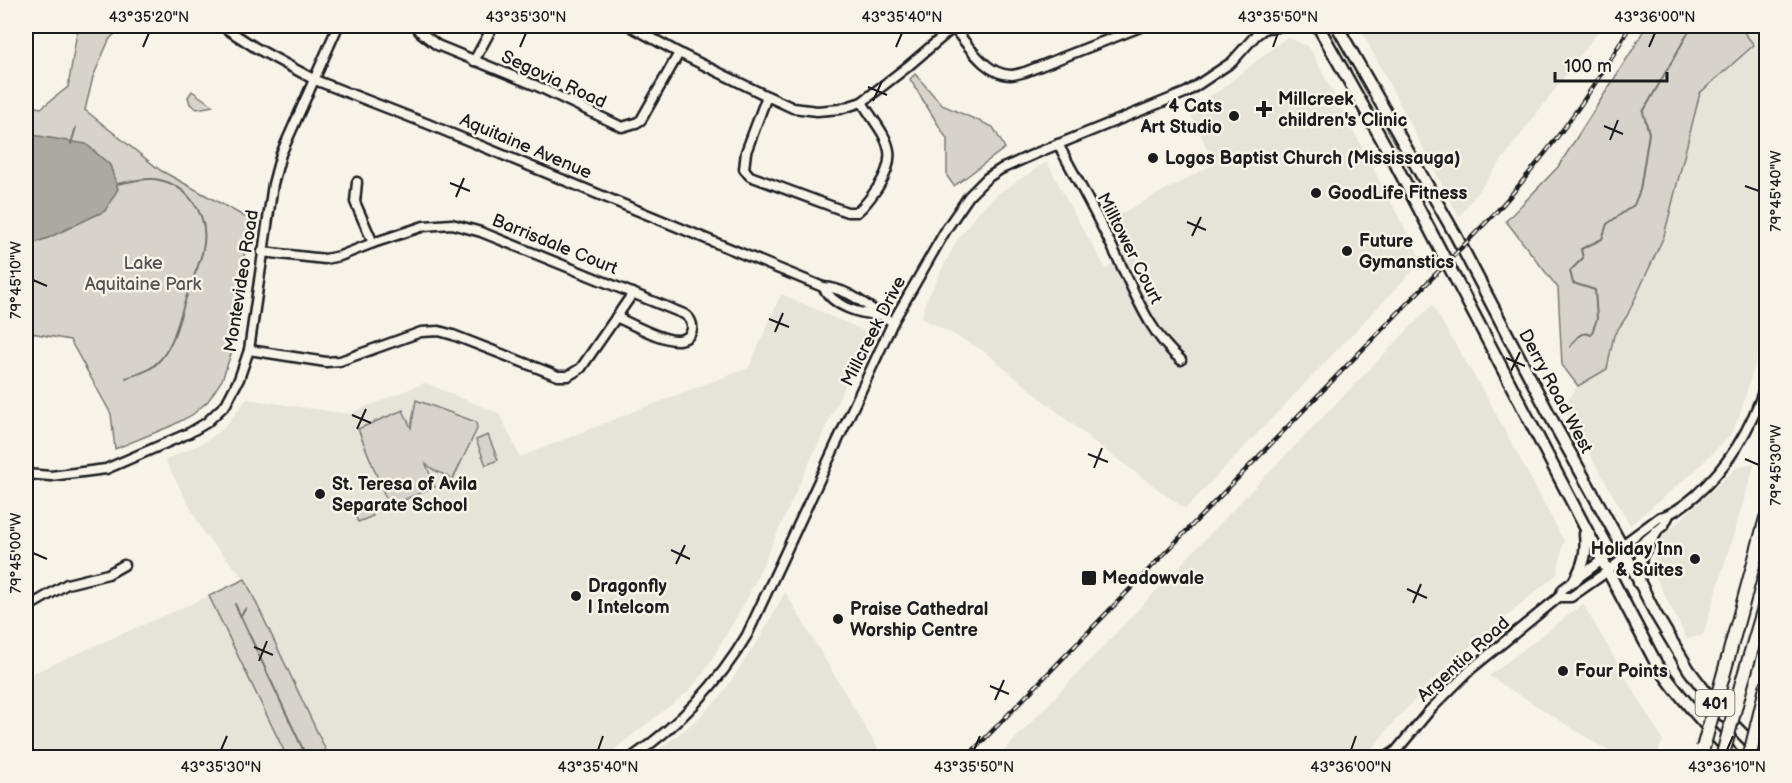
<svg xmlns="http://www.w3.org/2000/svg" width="1792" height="783" font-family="'Balsamiq Sans',sans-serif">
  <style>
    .built { fill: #e6e3d9 }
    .green { fill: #d7d3cb; stroke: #7a7874; stroke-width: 1.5 }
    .water { fill: #aca9a2; stroke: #72716c; stroke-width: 1.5 }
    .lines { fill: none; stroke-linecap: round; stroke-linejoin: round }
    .stream { stroke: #72716c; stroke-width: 2 }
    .minor-casing { stroke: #1c1c1c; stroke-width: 13 }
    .major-casing { stroke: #1c1c1c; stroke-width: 15 }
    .highway-casing { stroke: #1c1c1c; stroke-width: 16 }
    .minor { stroke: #f7f3e8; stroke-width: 8 }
    .major { stroke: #f7f3e8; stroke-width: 10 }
    .highway { stroke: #f7f3e8; stroke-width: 12 }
    .rail-casing { stroke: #1c1c1c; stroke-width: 4.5 }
    .rail { stroke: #f7f3e8; stroke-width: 2; stroke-dasharray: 7; stroke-linecap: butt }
    .highway-bridge-casing { stroke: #1c1c1c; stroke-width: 16; stroke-linecap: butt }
    .highway-bridge { stroke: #f7f3e8; stroke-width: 12 }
    .ticks { fill: none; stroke: #1c1c1c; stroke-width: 2 }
    .poi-dot { fill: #1c1c1c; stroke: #f7f3e8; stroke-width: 2 }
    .labels { text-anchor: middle; stroke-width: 5; stroke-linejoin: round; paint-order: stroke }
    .shield { fill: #f7f3e8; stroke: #5e5c59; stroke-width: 1.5 }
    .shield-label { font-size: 16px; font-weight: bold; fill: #1c1c1c }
    .street-label { font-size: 18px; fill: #1c1c1c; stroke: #f7f3e8 }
    .poi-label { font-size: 18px; font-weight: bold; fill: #1c1c1c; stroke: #f7f3e8; text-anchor: start }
    .park-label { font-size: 18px; fill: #545351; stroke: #f7f3e8 }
    .neatline { fill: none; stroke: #1c1c1c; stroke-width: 2 }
    .ticks-label { font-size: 15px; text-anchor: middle; fill: #1c1c1c }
  </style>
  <rect width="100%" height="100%" fill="#f7f3e8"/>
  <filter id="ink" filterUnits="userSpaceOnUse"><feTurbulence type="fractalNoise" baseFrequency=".0167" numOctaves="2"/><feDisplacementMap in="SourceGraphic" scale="12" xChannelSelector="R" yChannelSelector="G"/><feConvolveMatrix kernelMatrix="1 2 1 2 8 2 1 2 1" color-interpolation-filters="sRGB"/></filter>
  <g filter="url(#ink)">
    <g class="built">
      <polygon points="1359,26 1605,26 1600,29 1459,217"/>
      <polygon points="1739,26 1766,26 1766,327 1739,417 1730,435 1696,470 1630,525 1563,407 1578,386 1607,369 1610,363 1614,335 1627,316 1664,236 1700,93 1754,45"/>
      <polygon points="1287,37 1309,47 1422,261 1185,509 1093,441 981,349 922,318 925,303 957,240 979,211 999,193 1047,162 1072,210 1106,269 1124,254 1107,221 1214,164 1188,108 1219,91"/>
      <polygon points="781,294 869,333 747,599 705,671 689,691 604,757 329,757 245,579 205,535 165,460 205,442 224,428 247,399 348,414 425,383 500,414 520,457 645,407 749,368"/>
      <polygon points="1432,305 1489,401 1564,541 1557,574 1447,666 1392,724 1365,757 998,757 1248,494"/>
      <polygon points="1755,463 1703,635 1687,639 1652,570 1655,547 1660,539 1737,467"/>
      <polygon points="785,592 883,757 649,757 692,724 721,696 761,636"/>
      <polygon points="209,596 287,757 26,757 26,676"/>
      <polygon points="1583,604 1663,741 1656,757 1618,757 1489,676"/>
    </g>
    <g class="green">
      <polygon points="84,26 122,26 109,40 93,77 85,110 160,170 249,219 231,354 222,380 208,401 192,415 171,426 115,449 111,414 70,340 26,332 26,105 41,108 68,87 77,32"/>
      <polygon points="1646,26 1739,26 1754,45 1700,93 1664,236 1627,316 1614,335 1607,369 1578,386 1562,365 1558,288 1506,221 1558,167 1633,49"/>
      <polygon points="915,74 942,105 993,127 1005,148 954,186 947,176 947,139 910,79"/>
      <polygon points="192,91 213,106 197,109 190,104 188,97"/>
      <polygon points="416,400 476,422 477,429 453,479 434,470 426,464 435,487 389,506 358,429 403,410 411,428"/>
      <polygon points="488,435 498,460 486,465 476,440"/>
      <polygon points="365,505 370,507 373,516 358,522 354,513 356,509"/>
      <polygon points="245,579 329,757 287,757 209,596"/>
    </g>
    <polygon class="water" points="26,134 86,144 110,165 118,189 105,211 48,238 26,246"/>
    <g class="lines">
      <g class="stream">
        <polyline points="71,144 76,127"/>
        <path d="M117,184C128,182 141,178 153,179C185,182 208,212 204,243C202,262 192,278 187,295C179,317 175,345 158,362C150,371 137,374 126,378"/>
        <path d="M1570,347C1576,339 1580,330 1591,335L1597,319L1595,290L1573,283L1570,271L1583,258L1581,249L1602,239L1607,224L1634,205L1640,190L1649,133L1643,112L1692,26"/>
        <polyline points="235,604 307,758"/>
        <polyline points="241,615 246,608"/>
      </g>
      <defs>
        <g id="minor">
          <path d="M222,26L256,48L315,80L428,124L823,287C853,289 869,310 893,322"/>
          <polyline points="630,26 679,53 767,96 793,108 817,111 840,109 862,102 907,67 955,26"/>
          <path d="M952,26C967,43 985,75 1011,75C1015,75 1021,73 1025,72L1143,26"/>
          <polyline points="419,31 437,45 537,86 622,127 636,123 641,120 679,53"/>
          <polyline points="474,61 493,26"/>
          <path d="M767,96L746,152L744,169L750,176L847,212H857C866,205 871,197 878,187C903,149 882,135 862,102"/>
          <path d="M1058,144C1078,181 1098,217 1116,255C1135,292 1148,332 1181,360"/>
          <polyline points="357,182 355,202 373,243"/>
          <path d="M262,252L325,259L340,256L373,243L424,226L452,224L481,232L684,314C697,322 694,339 678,340C662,341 632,324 616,317"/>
          <path d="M823,287C834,307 859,314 880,315"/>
          <polyline points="249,350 326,362 340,361 421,332 439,331 453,335 558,376 568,376 581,368 633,293"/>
          <polyline points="26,474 51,476 106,469 189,433 206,423 226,404 239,379 249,350 273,184 281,154 338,26"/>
          <polyline points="1559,597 1571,597 1608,571 1664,525 1669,515"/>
          <polyline points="26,608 67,584 108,574 124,565"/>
          <path d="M631,758C679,725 718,684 747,635L893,322L947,228L969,196L987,178L1001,169L1039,152L1187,92L1232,62L1256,35L1268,26"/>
          <path d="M1385,758L1396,751L1430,710L1471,669L1559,597L1563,589L1660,517C1673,514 1684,505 1695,496C1730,465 1752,427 1766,383"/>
        </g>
        <g id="major">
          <path d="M1318,26L1395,163L1657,665C1681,698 1707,728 1736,758"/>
          <polyline points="1337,26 1456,236 1558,431 1618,539 1655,613 1689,670 1720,711 1766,758"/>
          <polyline points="1266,27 1278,26"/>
          <path d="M1575,580C1584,564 1587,552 1585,534"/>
          <polyline points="1639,583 1641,556 1656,532"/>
        </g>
        <g id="highway">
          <polyline points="1728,658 1766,518"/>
          <polyline points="1742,682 1766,601"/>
          <polyline points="1763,701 1766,687"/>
        </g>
      </defs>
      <use href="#minor" class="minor-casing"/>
      <use href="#major" class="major-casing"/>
      <use href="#highway" class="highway-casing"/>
      <use href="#minor" class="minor"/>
      <use href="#major" class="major"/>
      <use href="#highway" class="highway"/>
      <defs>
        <path id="rail" d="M966,758L1498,210C1548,153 1593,92 1630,26"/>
      </defs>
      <use href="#rail" class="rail-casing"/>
      <use href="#rail" class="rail"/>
      <defs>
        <g id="highway-bridge">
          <polyline points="1703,748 1728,658"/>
          <polyline points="1722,758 1742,682"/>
          <polyline points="1749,758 1763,701"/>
        </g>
      </defs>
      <use href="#highway-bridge" class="highway-bridge-casing"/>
      <use href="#highway-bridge" class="highway-bridge"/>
    </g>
  </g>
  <path class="ticks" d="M143,47L149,33M520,47L526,33M896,47L902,33M1273,47L1278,33M1649,47L1655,33M868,87L887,95M873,101L882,81M1604,126L1623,134M1610,140L1618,120M450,183L470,191M1745,186L1759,191M456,197L464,178M1187,222L1206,230M1192,236L1201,217M33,280L47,286M769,319L789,327M775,332L783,313M1506,358L1525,366M1511,371L1520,352M352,415L371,423M357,429L366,409M1088,454L1108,462M1745,459L1759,465M1094,468L1102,448M671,550L690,559M33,553L47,559M676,564L685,545M1407,589L1427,598M1413,603L1421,584M254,647L273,655M259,661L267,641M990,686L1009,694M995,700L1004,680M221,750L227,736M598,750L603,736M974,750L980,736M1351,750L1356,736M1727,750L1733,736"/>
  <g class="poi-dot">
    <path d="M1261 100h6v6h6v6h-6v6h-6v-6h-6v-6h6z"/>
    <circle cx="1234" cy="116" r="6"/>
    <circle cx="1153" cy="158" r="6"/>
    <circle cx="1316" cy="193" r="6"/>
    <circle cx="1347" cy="251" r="6"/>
    <circle cx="320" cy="494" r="6"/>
    <circle cx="1695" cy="559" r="6"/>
    <rect x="1081" y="570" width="16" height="16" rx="3"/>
    <circle cx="576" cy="596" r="6"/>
    <circle cx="838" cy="619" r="6"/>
    <circle cx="1563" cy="671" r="6"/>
  </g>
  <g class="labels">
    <rect class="shield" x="1695.5" y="690" width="39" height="26" rx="4.5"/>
    <g class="shield-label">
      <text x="1715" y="709">401</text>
    </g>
    <g class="street-label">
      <text transform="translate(554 79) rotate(25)" y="6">Segovia Road</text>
      <text transform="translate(526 146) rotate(23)" y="6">Aquitaine Avenue</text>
      <text transform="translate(555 244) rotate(22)" y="6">Barrisdale Court</text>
      <text transform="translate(1130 248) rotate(63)" y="6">Milltower Court</text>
      <text transform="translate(241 281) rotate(-81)" y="6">Montevideo Road</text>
      <text transform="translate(873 331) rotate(-63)" y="6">Millcreek Drive</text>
      <text transform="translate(1556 391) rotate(62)" y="6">Derry Road West</text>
      <text transform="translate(1463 659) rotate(-42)" y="6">Argentia Road</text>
    </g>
    <g class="poi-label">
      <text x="1278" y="105">Millcreek<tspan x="1278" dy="21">children's Clinic</tspan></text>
      <text x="1222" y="112" text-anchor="end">4 Cats<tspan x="1222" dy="21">Art Studio</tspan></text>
      <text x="1165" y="164">Logos Baptist Church (Mississauga)</text>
      <text x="1328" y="199">GoodLife Fitness</text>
      <text x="1359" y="247">Future<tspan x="1359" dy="21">Gymanstics</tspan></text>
      <text x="332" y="490">St. Teresa of Avila<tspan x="332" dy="21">Separate School</tspan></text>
      <text x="1683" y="555" text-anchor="end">Holiday Inn<tspan x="1683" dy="21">&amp; Suites</tspan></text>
      <text x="1102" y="584">Meadowvale</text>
      <text x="588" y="592">Dragonfly<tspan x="588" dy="21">| Intelcom</tspan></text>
      <text x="850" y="615">Praise Cathedral<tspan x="850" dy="21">Worship Centre</tspan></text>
      <text x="1575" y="677">Four Points</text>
    </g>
    <g class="park-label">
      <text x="143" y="269">Lake<tspan x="143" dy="21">Aquitaine Park</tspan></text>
    </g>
  </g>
  <rect width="1792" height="783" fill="none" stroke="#f7f3e8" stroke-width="66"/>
  <path d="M1555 72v9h112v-9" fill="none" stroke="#1c1c1c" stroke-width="3"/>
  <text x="1564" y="72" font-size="18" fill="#1c1c1c" stroke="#f7f3e8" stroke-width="4.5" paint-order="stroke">100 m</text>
  <rect x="33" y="33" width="1726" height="717" class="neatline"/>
  <g class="ticks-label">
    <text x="149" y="22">43°35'20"N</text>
    <text x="526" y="22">43°35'30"N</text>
    <text x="902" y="22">43°35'40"N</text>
    <text x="1278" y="22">43°35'50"N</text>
    <text x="1655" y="22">43°36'00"N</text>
    <text transform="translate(1776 191) rotate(-90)" y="5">79°45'40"W</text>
    <text transform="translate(16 280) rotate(-90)" y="5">79°45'10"W</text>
    <text transform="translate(1776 465) rotate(-90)" y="5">79°45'30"W</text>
    <text transform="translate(16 553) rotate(-90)" y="5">79°45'00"W</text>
    <text x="221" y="772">43°35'30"N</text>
    <text x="598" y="772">43°35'40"N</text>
    <text x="974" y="772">43°35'50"N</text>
    <text x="1351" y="772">43°36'00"N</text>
    <text x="1727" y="772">43°36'10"N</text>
  </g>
</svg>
